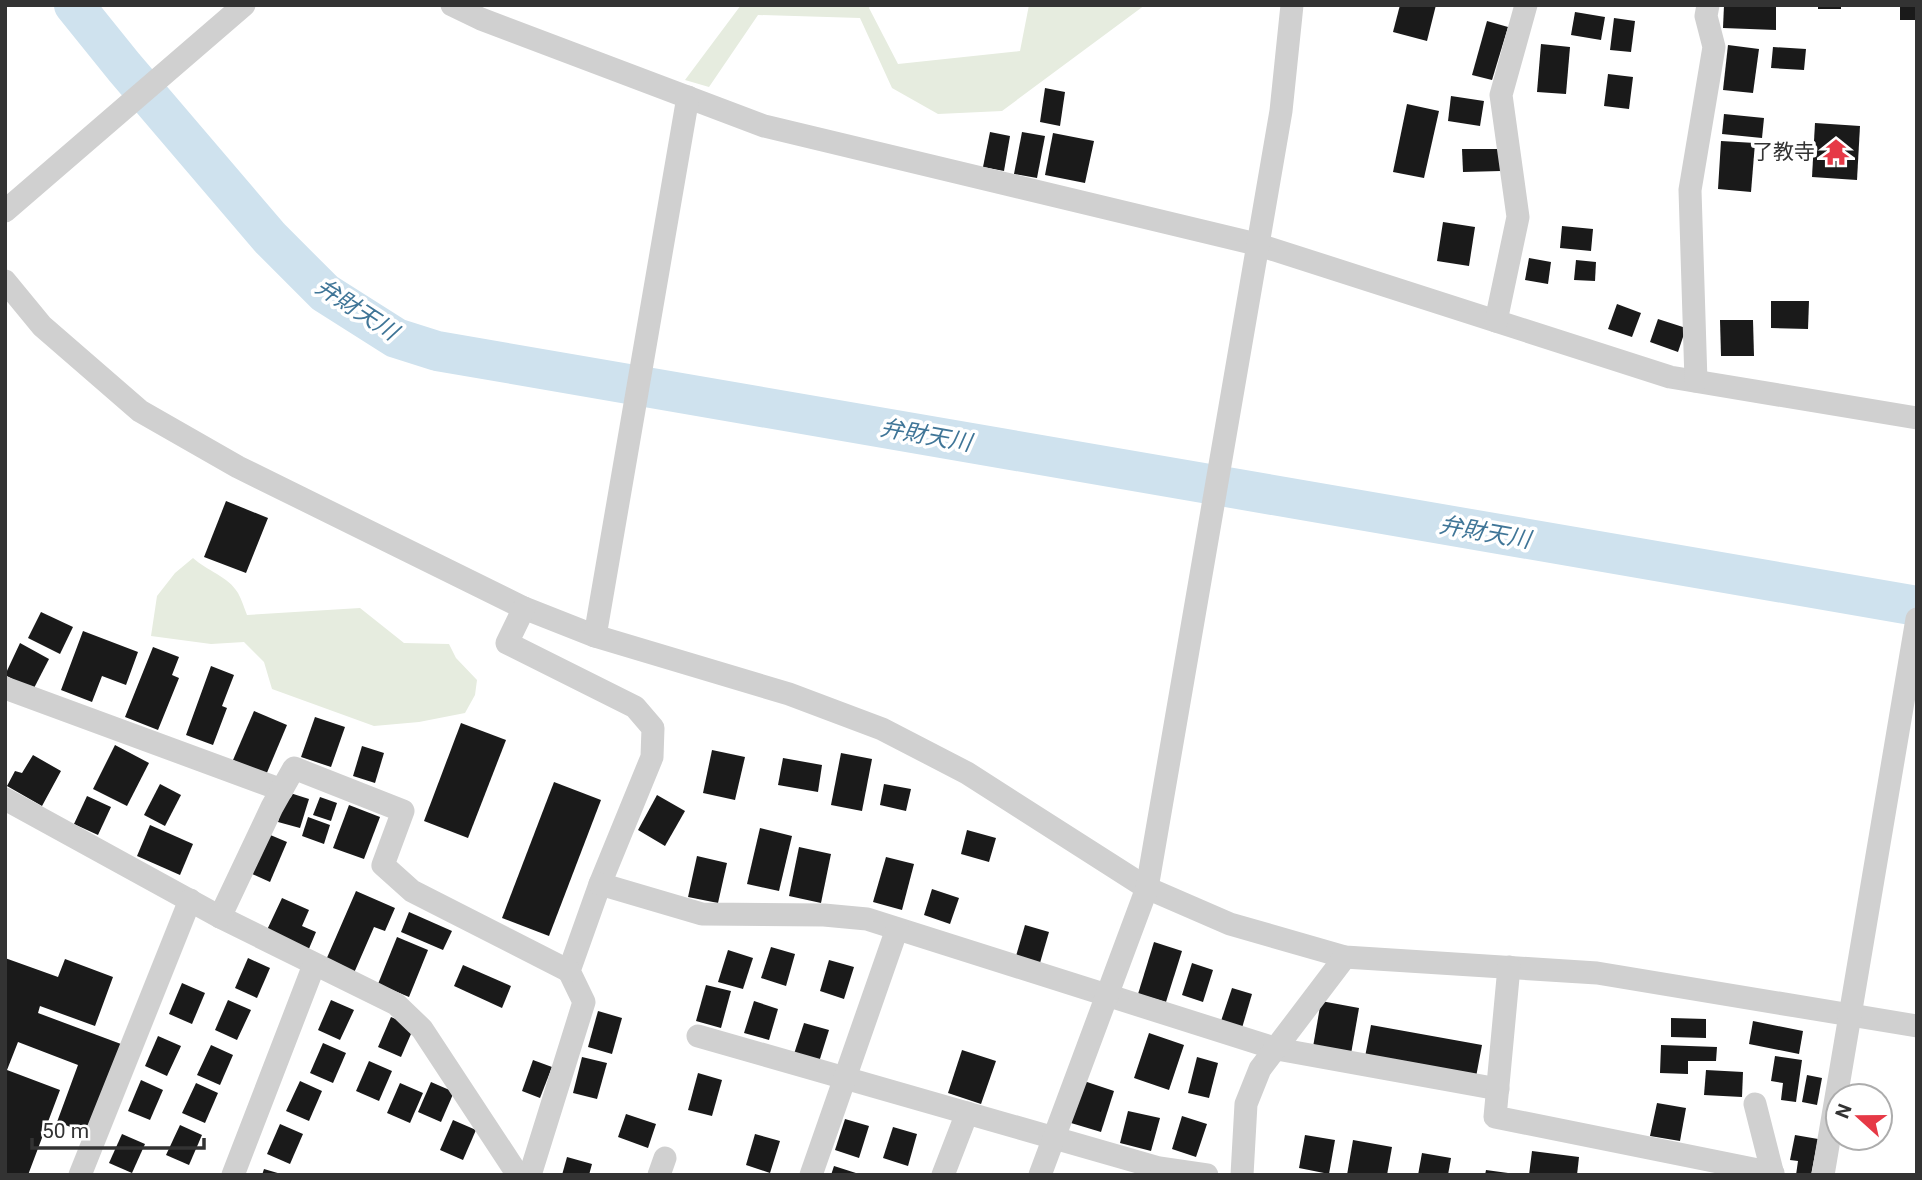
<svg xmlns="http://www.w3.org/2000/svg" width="1922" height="1180" font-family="Roboto,'Noto Sans JP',sans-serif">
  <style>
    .green { fill: #e6ecdf }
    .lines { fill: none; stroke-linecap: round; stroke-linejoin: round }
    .river { stroke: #cfe2ee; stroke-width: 40 }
    .building { fill: #1a1a1a }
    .minor { stroke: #d0d0d0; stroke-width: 23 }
    .labels { text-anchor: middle; stroke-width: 7; stroke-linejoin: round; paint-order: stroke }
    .poi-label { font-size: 21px; fill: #333; stroke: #fff; text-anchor: end }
    .water-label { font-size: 23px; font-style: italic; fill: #3f7597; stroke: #fff }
  </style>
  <rect width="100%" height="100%" fill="#fff"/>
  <g class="green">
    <polygon points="741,5 871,5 869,8 898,64 1020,51 1029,5 1145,5 1002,111 938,114 892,88 860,18 758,15 709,87 685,80"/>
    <path d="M193,558C207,571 228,576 238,593C242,600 244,608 247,615L360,608L404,643L449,644L456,658L477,680L475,695L465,713L419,722L374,726L272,689L264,662L244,642L211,644L151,636L157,596L175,573Z"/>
  </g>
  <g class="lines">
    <polyline class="river" points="74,5 124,67 270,238 325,293 396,338 437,351 1917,606"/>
  </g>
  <g class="building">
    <polygon points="1400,5 1436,5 1427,41 1393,32"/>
    <polygon points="1724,5 1776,5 1776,30 1723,28"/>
    <rect x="1818" y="5" width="23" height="4"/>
    <rect x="1900" y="5" width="17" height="15"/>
    <polygon points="1575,12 1605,17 1601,40 1571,35"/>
    <polygon points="1614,18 1635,21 1631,52 1610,50"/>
    <polygon points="1487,21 1508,27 1492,80 1472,75"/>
    <polygon points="1541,44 1570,47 1566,94 1537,92"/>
    <polygon points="1728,45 1759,49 1753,93 1723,90"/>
    <polygon points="1773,47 1806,49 1804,70 1771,68"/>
    <polygon points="1608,74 1633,77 1629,109 1604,106"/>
    <polygon points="1045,88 1065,92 1060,126 1040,122"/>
    <polygon points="1451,96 1484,101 1480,126 1448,121"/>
    <polygon points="1407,104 1439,111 1424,178 1393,172"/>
    <polygon points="1724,114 1764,118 1762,138 1722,134"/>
    <polygon points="1815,123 1860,126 1857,180 1812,177"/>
    <polygon points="990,132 1010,136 1004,171 983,167"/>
    <polygon points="1022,132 1045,136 1037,178 1014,174"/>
    <polygon points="1053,133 1094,141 1085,183 1045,175"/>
    <polygon points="1721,141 1755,143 1751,192 1718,189"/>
    <polygon points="1462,149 1501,149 1501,171 1463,172"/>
    <polygon points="1443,222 1475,227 1469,266 1437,261"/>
    <polygon points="1562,226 1593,229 1591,251 1560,248"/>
    <polygon points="1529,258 1551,262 1548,284 1525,280"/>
    <polygon points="1576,260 1596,262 1595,281 1574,280"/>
    <polygon points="1771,301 1809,301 1808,329 1771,328"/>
    <polygon points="1617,304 1641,313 1632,337 1608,329"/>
    <polygon points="1658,319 1686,328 1678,352 1650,342"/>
    <polygon points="1720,320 1753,320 1754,356 1721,356"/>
    <polygon points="226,501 268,518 246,573 204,557"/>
    <polygon points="41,612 73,627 60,654 28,638"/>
    <polygon points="83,631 138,652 126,685 102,676 92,702 61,690"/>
    <polygon points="20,643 49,659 33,690 5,675"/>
    <polygon points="153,647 179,657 172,675 179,678 158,730 125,717"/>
    <polygon points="211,666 234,675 222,706 227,708 213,745 186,735"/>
    <polygon points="254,711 287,725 266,775 233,760"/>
    <polygon points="315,717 345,727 331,767 301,757"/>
    <polygon points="461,723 506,740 468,838 424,821"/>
    <polygon points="115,745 149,763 127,806 93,789"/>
    <polygon points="362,746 384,753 375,783 353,776"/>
    <polygon points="712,750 745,757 735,800 703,793"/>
    <polygon points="841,753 872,759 862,811 831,805"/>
    <polygon points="33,755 61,771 42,806 7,786 15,771 22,773"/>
    <polygon points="783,758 822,765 818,792 778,785"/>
    <polygon points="554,782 601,800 549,936 502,918"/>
    <polygon points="160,784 181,795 165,826 144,815"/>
    <polygon points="884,784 911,789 906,811 880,805"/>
    <polygon points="287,792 309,799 300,828 278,822"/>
    <polygon points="657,795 685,811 665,846 638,830"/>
    <polygon points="87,796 111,807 98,835 74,824"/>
    <polygon points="320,797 337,803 331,821 313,815"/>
    <polygon points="349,805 380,817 364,859 333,848"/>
    <polygon points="308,817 330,825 324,844 302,836"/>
    <polygon points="150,825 193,844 180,875 137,856"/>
    <polygon points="760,828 792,836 779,891 747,884"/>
    <polygon points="967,830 996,838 989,862 961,854"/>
    <polygon points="268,834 287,842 270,882 250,873"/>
    <polygon points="799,847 831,854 821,903 789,896"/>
    <polygon points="697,856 727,863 718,903 688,897"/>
    <polygon points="886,857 914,864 902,910 873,902"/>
    <polygon points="932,889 959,898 950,924 924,915"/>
    <polygon points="356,891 395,908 385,931 374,927 354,973 326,960"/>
    <polygon points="282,898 309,910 302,926 316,932 308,951 266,932"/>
    <polygon points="409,912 452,931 443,950 401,932"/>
    <polygon points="1025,925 1049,932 1040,963 1016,956"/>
    <polygon points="397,937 428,950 409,997 378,984"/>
    <polygon points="1154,942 1182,951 1166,1002 1138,994"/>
    <polygon points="771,947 795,954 786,986 761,978"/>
    <polygon points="728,950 753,958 743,989 718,982"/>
    <polygon points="5,958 58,977 65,959 113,977 95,1026 40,1006 38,1013 121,1044 87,1133 57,1122 78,1065 18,1042 7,1070 60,1090 28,1175 5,1175"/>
    <polygon points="248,958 270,968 257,998 235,988"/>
    <polygon points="829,960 854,967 844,999 820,991"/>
    <polygon points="1192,963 1213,970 1203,1002 1182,995"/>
    <polygon points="463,965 511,986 502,1008 454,986"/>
    <polygon points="182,983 205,993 192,1024 169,1014"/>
    <polygon points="706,985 731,991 721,1028 696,1021"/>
    <polygon points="1232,988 1252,994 1242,1028 1221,1021"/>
    <polygon points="228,1000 251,1010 237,1040 215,1030"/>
    <polygon points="331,1000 354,1010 340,1040 318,1030"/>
    <polygon points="754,1001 778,1009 769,1040 744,1033"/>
    <polygon points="1321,1001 1359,1008 1351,1054 1313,1047"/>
    <polygon points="598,1011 622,1018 612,1054 588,1047"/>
    <polygon points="391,1017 414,1027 401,1057 378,1047"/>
    <polygon points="1671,1018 1706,1019 1706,1038 1671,1037"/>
    <polygon points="1753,1021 1803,1031 1799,1054 1749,1044"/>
    <polygon points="804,1023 829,1030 819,1062 794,1054"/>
    <polygon points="1371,1025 1482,1045 1476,1077 1365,1057"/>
    <polygon points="1149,1033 1184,1045 1169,1090 1134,1078"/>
    <polygon points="158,1036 181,1046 167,1076 145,1066"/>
    <polygon points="323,1043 346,1053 333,1083 310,1073"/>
    <polygon points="211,1045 233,1055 220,1085 197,1075"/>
    <polygon points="1661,1045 1717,1047 1716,1061 1688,1061 1688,1074 1660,1073"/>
    <polygon points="962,1050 996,1061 981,1104 948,1093"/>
    <polygon points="1775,1056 1802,1060 1796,1102 1781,1100 1783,1083 1771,1081"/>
    <polygon points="582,1057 607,1063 597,1099 573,1093"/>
    <polygon points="1197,1057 1218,1063 1209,1098 1188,1093"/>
    <polygon points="533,1060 552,1067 540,1098 522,1091"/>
    <polygon points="369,1061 392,1071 379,1101 356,1091"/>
    <polygon points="1706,1070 1743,1072 1742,1097 1704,1095"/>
    <polygon points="698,1073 722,1080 712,1116 688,1110"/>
    <polygon points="1807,1075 1822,1078 1817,1105 1802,1102"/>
    <polygon points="141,1080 163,1090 150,1120 128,1111"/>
    <polygon points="300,1081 322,1091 309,1121 286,1111"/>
    <polygon points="1084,1081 1114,1091 1101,1132 1071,1123"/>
    <polygon points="431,1082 454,1092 441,1122 418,1112"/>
    <polygon points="196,1083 218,1093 205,1123 182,1113"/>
    <polygon points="400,1083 423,1093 410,1123 387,1113"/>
    <polygon points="1657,1103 1686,1108 1680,1141 1650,1136"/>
    <polygon points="1128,1111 1160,1118 1151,1151 1120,1143"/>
    <polygon points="626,1114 656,1124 648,1148 618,1137"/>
    <polygon points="1182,1116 1207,1124 1196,1157 1172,1149"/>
    <polygon points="845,1119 869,1126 859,1158 835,1150"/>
    <polygon points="453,1120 476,1130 463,1160 440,1150"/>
    <polygon points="280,1124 303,1134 290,1164 267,1154"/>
    <polygon points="180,1125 202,1135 189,1165 166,1155"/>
    <polygon points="893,1127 917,1134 908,1166 883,1158"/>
    <polygon points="122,1134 145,1144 132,1173 109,1163"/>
    <polygon points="755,1134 780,1141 770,1173 746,1165"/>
    <polygon points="1305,1135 1335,1140 1329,1174 1299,1168"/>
    <polygon points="1795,1135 1818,1139 1811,1175 1796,1175 1798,1161 1790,1160"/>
    <polygon points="1353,1140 1392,1147 1387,1175 1347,1175"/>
    <polygon points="1532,1151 1579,1157 1577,1175 1529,1175"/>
    <polygon points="1422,1153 1451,1158 1448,1175 1418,1175"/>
    <polygon points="567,1157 592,1164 589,1175 562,1175"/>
    <polygon points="834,1166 859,1174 859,1175 831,1175"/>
    <polygon points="264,1169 281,1174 281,1175 262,1175"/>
    <polygon points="1486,1170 1508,1173 1508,1175 1485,1175"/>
  </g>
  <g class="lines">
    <g class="minor">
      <polyline points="452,5 481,19 764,126 1256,244 1670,377 1917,418"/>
      <polyline points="5,211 244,5"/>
      <polyline points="5,281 42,326 140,411 238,467 524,608 595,636 789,694 882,729 967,773 1147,888 1230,924 1345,957 1597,973 1917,1026"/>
      <polyline points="1496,321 1518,217 1501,95 1526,5"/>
      <polyline points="1696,381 1690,190 1714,47 1706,16 1708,5"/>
      <polyline points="524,608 507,643 635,707 653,728 652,757 600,884 569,971 584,1002 530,1175"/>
      <polyline points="595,636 688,97"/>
      <polyline points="5,688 282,790"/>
      <polyline points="5,799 220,917 396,1004 422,1029 518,1175"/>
      <polyline points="600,884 702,914 824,915 867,919 1277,1049 1498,1089"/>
      <polyline points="220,917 272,807 294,768 403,811 383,865 412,891 569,971"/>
      <polyline points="1509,967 1495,1117 1773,1173"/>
      <polyline points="698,1036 1159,1168 1207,1175"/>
      <polyline points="1755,1104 1773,1175"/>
      <polyline points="80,1175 190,900"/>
      <polyline points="233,1175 314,965"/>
      <polyline points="659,1175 665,1158"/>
      <polyline points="811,1175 897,929"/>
      <polyline points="943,1175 967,1113"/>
      <polyline points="1040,1175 1147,888 1281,111 1292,5"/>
      <polyline points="1242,1175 1246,1104 1260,1069 1345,957"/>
      <polyline points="1823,1175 1917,619"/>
    </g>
  </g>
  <defs>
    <symbol id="temple-bare" viewBox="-9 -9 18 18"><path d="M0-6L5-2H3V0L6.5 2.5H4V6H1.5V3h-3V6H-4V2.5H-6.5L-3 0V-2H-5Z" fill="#e63946" stroke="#fff" stroke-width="2.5" paint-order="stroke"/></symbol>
  </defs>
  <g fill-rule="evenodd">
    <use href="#temple-bare" x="1817" y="133" width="38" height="38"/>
  </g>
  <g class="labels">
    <g class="poi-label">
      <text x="1815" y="159">了教寺</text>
    </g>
    <g class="water-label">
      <text transform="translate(357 309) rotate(33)" y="8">弁財天川</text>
      <text transform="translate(926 435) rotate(10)" y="8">弁財天川</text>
      <text transform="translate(1485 532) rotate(10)" y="8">弁財天川</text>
    </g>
  </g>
  <rect width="1922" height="1180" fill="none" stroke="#333333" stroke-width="14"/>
  <g transform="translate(1859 1117) rotate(291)"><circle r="33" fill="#ffffff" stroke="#adadad" stroke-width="2"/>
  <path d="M0-5L12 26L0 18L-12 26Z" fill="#e63946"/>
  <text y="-10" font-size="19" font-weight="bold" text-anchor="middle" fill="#333333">N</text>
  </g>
  <path d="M32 1138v10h172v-10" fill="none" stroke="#333333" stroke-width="3.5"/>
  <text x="42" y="1138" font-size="21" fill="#333333" stroke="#ffffff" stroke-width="5" paint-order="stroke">50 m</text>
</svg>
